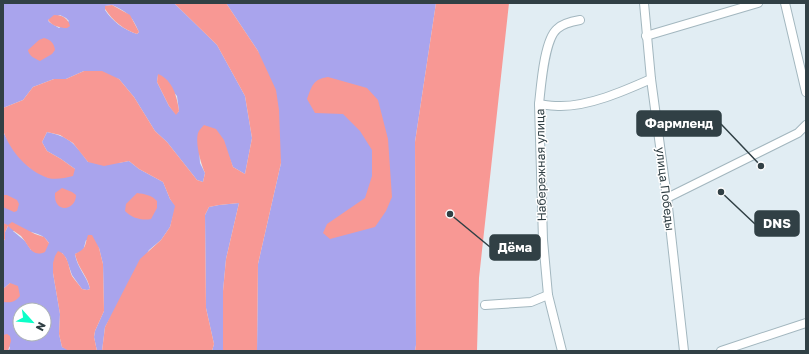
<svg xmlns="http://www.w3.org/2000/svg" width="809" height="354" font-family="'Golos Text',sans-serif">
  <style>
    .green { fill: #a9a4ed; fill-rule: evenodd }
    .water { fill: #f89894 }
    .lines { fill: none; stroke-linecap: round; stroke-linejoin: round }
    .minor-casing { stroke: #a3b7bf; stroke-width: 10 }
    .minor { stroke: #fff; stroke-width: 8 }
    .labels { text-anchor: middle; stroke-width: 3; stroke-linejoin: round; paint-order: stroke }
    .street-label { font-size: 12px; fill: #314045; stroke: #fff }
    .leader { fill: none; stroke: #314045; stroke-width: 1.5 }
    .callout-dot { fill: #314045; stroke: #fff; stroke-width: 1.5 }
    .callout { fill: #314045; stroke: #314045; stroke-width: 1.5 }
    .callout-label { font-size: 13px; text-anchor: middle; font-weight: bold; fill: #fff }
  </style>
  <rect width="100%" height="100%" fill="#e1edf3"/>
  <g class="green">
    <path d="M3,3H174L217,45L245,96L252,138L245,174L233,167L229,157L198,133L200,163L205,173L203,182L197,180L167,142L155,131L134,97L119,79L84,71L66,79H54L33,87L23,100L3,108ZM112,5C128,12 132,16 139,32L137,34C124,30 112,21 105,10V6ZM60,15L66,18L69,21L59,28L49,22L48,20ZM158,75L177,96L179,111L176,114L169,106L157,82Z"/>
    <polygon points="226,3 436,3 415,142 416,345 415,351 257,351 258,264 281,163 258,51"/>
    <path d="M3,132L13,149L29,167L49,178L75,169L61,159L47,151L42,142L47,132C70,137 74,143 88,162L118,163L129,161L139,169L163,182L170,199L176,206L170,227L161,240L149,250L105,327L102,351H97L94,337L95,331L104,311L103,264L99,248L86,240L83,251L75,254C77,268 87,276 90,289L87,290L82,289L72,275L66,258L62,253L53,273L60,314L59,334L62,347L72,351H8L10,348L3,335V301L4,302L10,283L3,289V242L5,239V232L8,226L3,223ZM13,231C25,231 42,231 49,243L31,250L25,241ZM20,310H44V334H20Z"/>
    <polygon points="239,203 226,259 223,291 223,351 212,351 214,344 206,308 205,215 209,207 219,205"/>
  </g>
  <g class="water">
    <path d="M174,3H226L258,51L276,90L279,110L281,163L258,264L257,351H223V291L226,259L239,203L219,205L209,207L205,215L206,308L214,344L212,351H102L105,327L128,282L140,259L161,240L170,227L175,206L170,199L163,182L139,169L129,161L104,166L88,162L73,143L60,135L47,132L42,142L47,151L61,159L75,169L73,176C65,178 56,180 48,178C28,171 11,152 4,133C1,126 3,115 3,108L23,100L33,87L54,79H66L84,71H102L119,79L134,97L155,131L167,142L197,180L203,182L205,173C201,164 195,143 198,133C199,130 202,127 204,125L216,129L224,140L233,167L245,174L252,138L245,96L217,45Z"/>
    <polygon points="436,3 509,3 479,278 477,351 415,351 416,345 415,142"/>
    <path d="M112,5L130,15L139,32L137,34C124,30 113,21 105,9V6Z"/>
    <path d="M54,15C62,15 68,18 70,26L67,28C60,28 52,26 48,20Z"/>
    <path d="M44,38C51,40 54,43 55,50L52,54L40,61C34,58 29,56 28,50L39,40Z"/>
    <path d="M158,74C173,80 177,97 179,111L176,115L169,106L157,82Z"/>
    <path d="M328,77L367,88L378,100L388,139L392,197L386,211L375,227L330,239L323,233L327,224L365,198L372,176V150L360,131L343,114L315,113L307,99C312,86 313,79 328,77Z"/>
    <path d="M62,188L72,192L76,195C76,211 53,214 55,193Z"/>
    <path d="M137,193C145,194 151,195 157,201V208L151,219C142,221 132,218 125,211L126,204Z"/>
    <polygon points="7,195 17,200 19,204 17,211 14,212 3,207 3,195"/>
    <path d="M12,222L35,234L44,237L49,243L45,252C31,258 29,245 21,236C17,233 12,230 8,226L5,232V239L3,242V223L8,225Z"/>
    <path d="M88,235H92L99,248L103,264L104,311L95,331L94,337L97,351H69L62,347L59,334L60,314L53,273V263L55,256L58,251C69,255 68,267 72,276C75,280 79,285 82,289L87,290L90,289C88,276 78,269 75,254C87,248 84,247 88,235Z"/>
    <path d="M10,283L18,286L20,296C15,302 11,303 4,302L3,289Z"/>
    <polygon points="7,334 10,336 11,341 8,351 3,351 3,335"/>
  </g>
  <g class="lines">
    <defs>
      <g id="minor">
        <polyline points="644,3 651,79 667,198 684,351"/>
        <polyline points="785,3 806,92"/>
        <polyline points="646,36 758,3"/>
        <path d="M539,104C546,105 552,106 558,106C588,107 624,91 651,79"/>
        <polyline points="667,198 798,133 806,125"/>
        <polyline points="485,305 531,302 548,295"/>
        <path d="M562,351L548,295L543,240L539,104C541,87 544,40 557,29C562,24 574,21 580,20"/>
        <polyline points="721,351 806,323"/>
      </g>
    </defs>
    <use href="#minor" class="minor-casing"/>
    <use href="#minor" class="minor"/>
  </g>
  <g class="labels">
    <g class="street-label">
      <text transform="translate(541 165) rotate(-91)" y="4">Набережная улица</text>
      <text transform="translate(665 189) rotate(83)" y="4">улица Победы</text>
    </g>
  </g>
  <path class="leader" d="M761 166L721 124M721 192L755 224M450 214L490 247"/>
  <g class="callout-dot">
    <circle cx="761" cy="166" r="4"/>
    <circle cx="721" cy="192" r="4"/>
    <circle cx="450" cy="214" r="4"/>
  </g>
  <g class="callout">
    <rect x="637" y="111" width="84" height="25" rx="4"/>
    <rect x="755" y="211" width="44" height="25" rx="4"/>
    <rect x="490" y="235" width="50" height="25" rx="4"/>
  </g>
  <g class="callout-label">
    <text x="679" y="128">Фармленд</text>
    <text x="777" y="228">DNS</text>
    <text x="515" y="252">Дёма</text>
  </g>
  <rect width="809" height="354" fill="none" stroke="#314045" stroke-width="8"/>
  <g transform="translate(32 322) rotate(117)"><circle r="19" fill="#ffffff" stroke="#adb3b5"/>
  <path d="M0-3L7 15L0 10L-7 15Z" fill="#0cffc8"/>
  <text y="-6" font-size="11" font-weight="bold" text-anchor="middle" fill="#314045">N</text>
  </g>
</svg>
